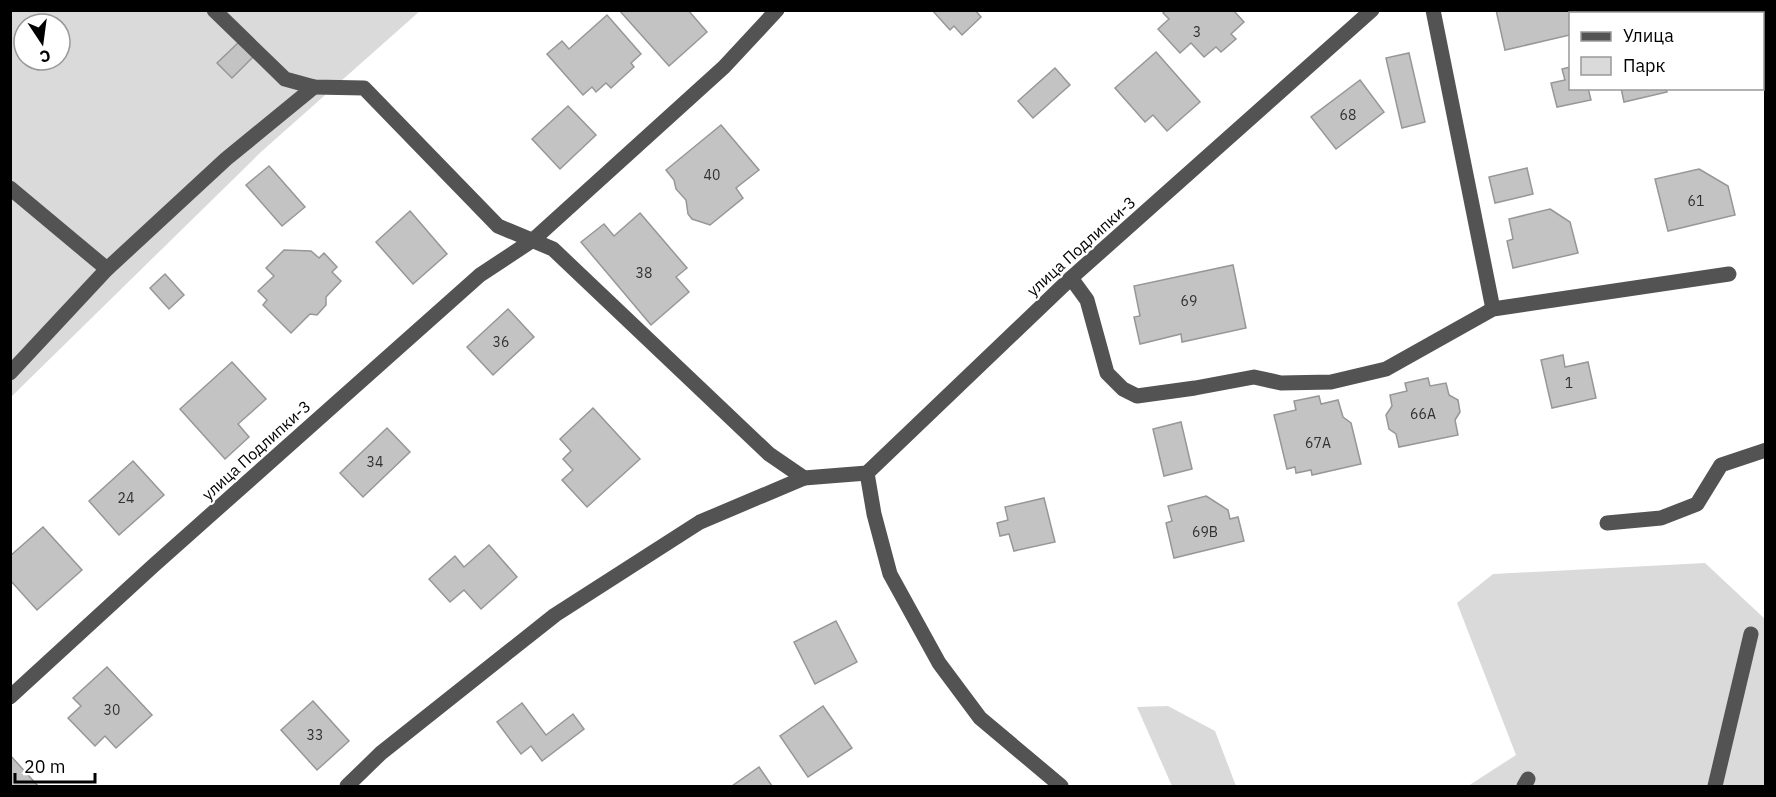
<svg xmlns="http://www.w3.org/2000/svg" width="1776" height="797" font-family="'IBM Plex Sans',sans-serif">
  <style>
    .green { fill: #dadada; fill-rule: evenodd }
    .building { fill: #c3c3c3; stroke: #979797; stroke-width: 1.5 }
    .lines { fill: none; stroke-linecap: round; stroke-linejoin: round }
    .minor { stroke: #535353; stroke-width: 15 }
    .labels { text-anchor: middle; stroke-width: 4.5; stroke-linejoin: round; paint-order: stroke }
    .number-label { font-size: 14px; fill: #313131 }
    .street-label { font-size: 16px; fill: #000; stroke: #fff }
  </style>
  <rect width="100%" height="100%" fill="#fff"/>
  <g class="green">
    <path d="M11,11H420L262,151L11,397ZM24,24H60V60H24Z"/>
    <polygon points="1705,563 1765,619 1765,786 1468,786 1516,755 1457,603 1493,574"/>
    <polygon points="1168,706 1215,731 1236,786 1172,786 1137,707"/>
  </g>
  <g class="building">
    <polygon points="619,10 688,10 707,32 669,66"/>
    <polygon points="932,10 975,10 981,17 962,35 954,26 950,30"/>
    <polygon points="1166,10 1233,10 1244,22 1231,34 1236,39 1221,52 1216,47 1204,57 1191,43 1180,53 1158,29 1169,19 1163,13"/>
    <polygon points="1496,10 1579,10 1580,14 1570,14 1570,35 1505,50"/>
    <polygon points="1584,10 1661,10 1662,14 1585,14"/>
    <polygon points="607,15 641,54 631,63 634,67 611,88 606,83 596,92 592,87 583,95 547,54 562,41 569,49"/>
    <polygon points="239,42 253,57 232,78 217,63"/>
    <polygon points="1156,52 1200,102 1167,131 1153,115 1145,122 1115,88"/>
    <polygon points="1409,53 1425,122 1402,128 1386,58"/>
    <polygon points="1570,67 1570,88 1588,88 1591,100 1557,107 1551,83 1565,80 1562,69"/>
    <polygon points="1055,68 1070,85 1033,118 1018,101"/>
    <polygon points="1360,80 1384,112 1336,149 1311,117"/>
    <polygon points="1621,88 1666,88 1667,92 1624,102"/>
    <polygon points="568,106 596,135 560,169 532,139"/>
    <polygon points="721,125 759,170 736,188 743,198 710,225 692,219 688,214 686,200 676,189 674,180 666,170"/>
    <polygon points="269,166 305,207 282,226 246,185"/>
    <polygon points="1527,168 1533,194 1495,203 1489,177"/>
    <polygon points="1699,169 1728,186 1735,215 1668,231 1655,179"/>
    <polygon points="1550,209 1570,222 1578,253 1513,268 1507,241 1513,239 1509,219"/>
    <polygon points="410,211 447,254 413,284 376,242"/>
    <polygon points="640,213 687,268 676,277 689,292 651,325 581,242 604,224 614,236"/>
    <polygon points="284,250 311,251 319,258 324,253 337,267 332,272 341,281 326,297 326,305 317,315 310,314 291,333 263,305 267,300 258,291 274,276 266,268"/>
    <polygon points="1233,265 1246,328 1182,342 1181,334 1140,344 1134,317 1140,316 1134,286"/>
    <polygon points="165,274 184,295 169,309 150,288"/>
    <polygon points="508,309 534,337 493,375 467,347"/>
    <polygon points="1563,355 1565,367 1588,362 1596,398 1552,408 1541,360"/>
    <polygon points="232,362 266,399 238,424 249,437 225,459 180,409"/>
    <polygon points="1428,378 1430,386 1446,383 1449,395 1458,400 1460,412 1455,420 1458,435 1399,447 1396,434 1389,429 1386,415 1392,406 1390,395 1407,391 1405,383"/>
    <polygon points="1319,396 1321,404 1338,400 1343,417 1351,423 1361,464 1312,475 1311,470 1296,473 1295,467 1287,469 1274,415 1296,410 1294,401"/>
    <polygon points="593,408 640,459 587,507 562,480 573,470 563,459 571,451 560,439"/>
    <polygon points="1181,422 1192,469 1164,476 1153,429"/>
    <polygon points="387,428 410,452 363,497 340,473"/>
    <polygon points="133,461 164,495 119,535 89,501"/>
    <polygon points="1206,496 1228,510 1230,519 1238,517 1244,541 1174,558 1166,523 1172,521 1168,506"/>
    <polygon points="1044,498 1055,542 1014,551 1009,534 1000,536 997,523 1008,520 1005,507"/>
    <polygon points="43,527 82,570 37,610 10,580 10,556"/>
    <polygon points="489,545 517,577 481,609 464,590 450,602 429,579 455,556 464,567"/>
    <polygon points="836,621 857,662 815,684 794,642"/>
    <polygon points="107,667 152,715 116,748 105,736 95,746 68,718 81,706 73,698"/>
    <polygon points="313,701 349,741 317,770 281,730"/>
    <polygon points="522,703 546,735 573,714 584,729 542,761 531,746 521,754 497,722"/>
    <polygon points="823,706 852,748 808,777 780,736"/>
    <polygon points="10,755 38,786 10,786"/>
    <polygon points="759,767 772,786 732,786"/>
  </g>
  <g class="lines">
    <g class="minor">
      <polyline points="214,10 285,79 314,87 364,88 498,226 553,249 769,454 804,478 867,473 1071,278 1372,10"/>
      <polyline points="1433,10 1493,309"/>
      <polyline points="10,188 107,269"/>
      <polyline points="1071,278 1087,300 1107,373 1123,389 1137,396 1195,388 1254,377 1281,383 1331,382 1386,369 1493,309 1729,274"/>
      <polyline points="10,373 107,269 226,159 314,87"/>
      <polyline points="867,473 874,514 890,574 939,663 980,718 1061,786"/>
      <polyline points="1607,523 1661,518 1697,504 1721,465 1766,450"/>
      <polyline points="10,697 153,566 480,275 533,240 724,67 777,10"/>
      <polyline points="347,786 381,753 555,615 700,522 804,478"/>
      <polyline points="1524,786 1528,779"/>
      <polyline points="1715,786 1751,634"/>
    </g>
  </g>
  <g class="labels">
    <g class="number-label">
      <text x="1197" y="37">3</text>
      <text x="1348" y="120">68</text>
      <text x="712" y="180">40</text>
      <text x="1696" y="206">61</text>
      <text x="644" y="278">38</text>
      <text x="1189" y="306">69</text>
      <text x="501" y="347">36</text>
      <text x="1569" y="388">1</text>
      <text x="1423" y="419">66А</text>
      <text x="1318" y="448">67А</text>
      <text x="375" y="467">34</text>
      <text x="126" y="503">24</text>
      <text x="1205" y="537">69В</text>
      <text x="112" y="715">30</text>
      <text x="315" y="740">33</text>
    </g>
    <g class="street-label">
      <text transform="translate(1081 246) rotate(-42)" y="6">улица Подлипки-3</text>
      <text transform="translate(256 450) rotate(-42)" y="6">улица Подлипки-3</text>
    </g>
  </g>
  <rect width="1776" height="797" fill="none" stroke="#000000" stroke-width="24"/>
  <rect x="1569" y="12" width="195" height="78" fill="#ffffff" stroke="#999999" stroke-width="1.5"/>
  <rect x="1581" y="32" width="30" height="9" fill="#535353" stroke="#999999" stroke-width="1.5"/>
  <text x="1623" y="42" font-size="18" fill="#000000">Улица</text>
  <rect x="1581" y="57" width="30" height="18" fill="#dadada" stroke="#999999" stroke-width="1.5"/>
  <text x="1623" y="72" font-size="18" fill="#000000">Парк</text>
  <g transform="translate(42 42) rotate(167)"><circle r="28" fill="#ffffff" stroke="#999999" stroke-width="1.5"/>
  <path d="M0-4.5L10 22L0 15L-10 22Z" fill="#000000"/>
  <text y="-9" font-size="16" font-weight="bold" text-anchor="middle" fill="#000000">С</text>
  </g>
  <path d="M15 773v9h80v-9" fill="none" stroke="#000000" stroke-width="3"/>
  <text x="24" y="773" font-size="18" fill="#000000" stroke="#ffffff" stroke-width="4.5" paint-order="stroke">20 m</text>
</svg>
